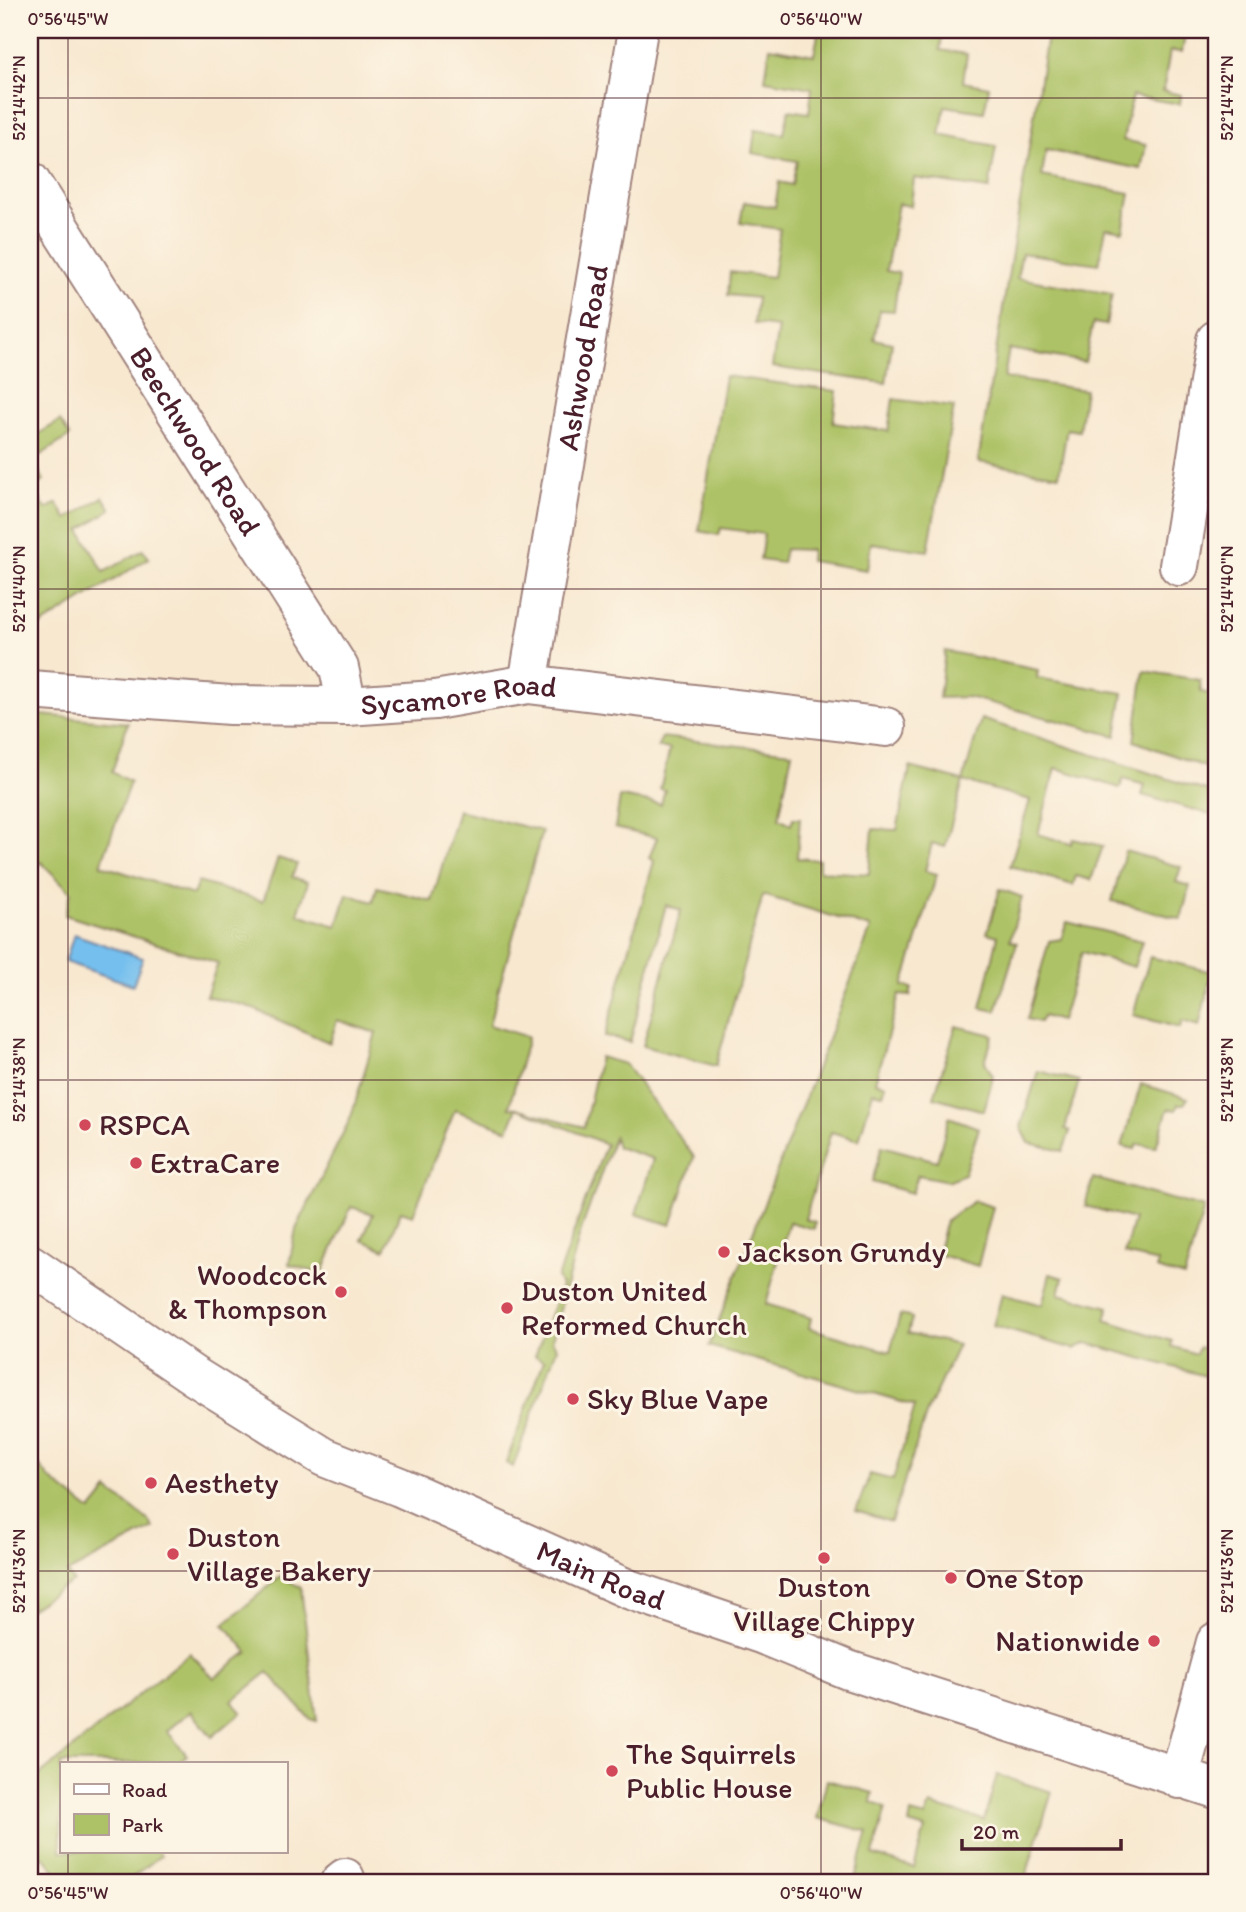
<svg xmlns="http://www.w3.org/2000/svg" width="1246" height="1912" font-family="Itim,sans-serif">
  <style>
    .green { fill: #adc266; stroke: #7c7048; stroke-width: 2 }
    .water { fill: #75bfee; stroke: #606f8c; stroke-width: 2 }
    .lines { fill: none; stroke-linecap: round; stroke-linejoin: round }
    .street-casing { stroke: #a1847e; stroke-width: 42 }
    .secondary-casing { stroke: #a1847e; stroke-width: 42 }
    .street { stroke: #fff; stroke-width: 38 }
    .secondary { stroke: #fff; stroke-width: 38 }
    .ticks { fill: none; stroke: #4a1f2b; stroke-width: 2; stroke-opacity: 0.45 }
    .poi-dot { fill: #d1495b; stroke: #fcf5e5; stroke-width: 2.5 }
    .labels { text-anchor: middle; stroke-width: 6; stroke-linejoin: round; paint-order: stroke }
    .street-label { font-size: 30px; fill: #4a1f2b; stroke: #fcf5e5 }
    .poi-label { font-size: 30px; fill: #4a1f2b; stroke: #fcf5e5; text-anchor: start }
    .neatline { fill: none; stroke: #4a1f2b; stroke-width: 2.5 }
    .ticks-label { font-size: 18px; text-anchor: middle; fill: #4a1f2b }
  </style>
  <rect width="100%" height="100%" fill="#fcf5e5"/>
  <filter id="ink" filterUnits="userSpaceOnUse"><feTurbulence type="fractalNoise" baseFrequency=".0143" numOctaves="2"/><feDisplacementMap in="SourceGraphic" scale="14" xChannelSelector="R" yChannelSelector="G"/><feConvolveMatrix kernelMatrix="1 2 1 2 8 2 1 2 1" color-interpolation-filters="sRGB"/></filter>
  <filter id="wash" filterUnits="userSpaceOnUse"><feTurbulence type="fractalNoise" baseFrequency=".00686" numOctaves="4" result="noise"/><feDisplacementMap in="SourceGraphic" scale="28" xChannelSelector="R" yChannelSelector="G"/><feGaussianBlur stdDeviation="1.57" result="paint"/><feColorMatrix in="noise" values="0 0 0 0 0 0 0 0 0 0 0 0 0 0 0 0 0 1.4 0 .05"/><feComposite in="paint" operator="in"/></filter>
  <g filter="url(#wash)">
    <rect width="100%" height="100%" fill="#f8e8d0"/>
    <g class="green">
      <polygon points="819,30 943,30 940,50 967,54 963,82 989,87 984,112 945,106 940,135 996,146 989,189 914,178 911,206 898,204 886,271 899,273 894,311 880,310 874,339 892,343 886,383 772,367 778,327 754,324 757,298 728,295 730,272 773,277 780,229 740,223 744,202 775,207 779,182 792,185 797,161 752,153 755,130 784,134 789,110 809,113 812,88 765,80 770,47 814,55"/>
      <polygon points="1048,30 1186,30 1182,52 1170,51 1163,91 1181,95 1180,104 1132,96 1123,140 1146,145 1141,169 1046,150 1042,176 1130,193 1123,231 1106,228 1099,264 1022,253 1017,278 1112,294 1106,325 1093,323 1085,362 1009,349 1004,378 1085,390 1079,431 1067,429 1059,475 978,462"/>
      <polygon points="725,376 837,391 833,423 888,431 893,399 954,407 928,551 871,543 867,570 810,561 811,550 785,549 782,563 760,560 764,534 721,528 719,535 699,531"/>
      <polygon points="30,419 38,434 60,421 70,436 33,460 44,481 33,488 46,509 57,503 67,519 103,497 111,509 80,530 104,572 143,550 149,558 30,632"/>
      <polygon points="945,651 1038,670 1037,678 1123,693 1116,736 968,697 939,698"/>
      <polygon points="1144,671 1200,680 1201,692 1216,695 1213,725 1216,726 1216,771 1134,741"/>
      <polygon points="30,714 128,723 112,772 130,782 101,865 193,895 198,882 263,901 278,858 297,864 292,877 308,882 298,914 337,926 347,894 373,902 377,887 432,901 458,810 542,831 489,1025 528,1037 509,1107 516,1108 584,1127 600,1057 625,1064 694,1157 671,1225 636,1214 653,1159 617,1147 614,1137 580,1233 552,1341 557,1348 513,1467 506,1463 544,1360 535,1356 561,1286 557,1278 606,1144 517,1108 508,1130 455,1110 413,1215 401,1211 385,1250 362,1240 373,1214 351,1207 322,1274 289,1264 296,1229 351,1117 376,1033 337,1020 330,1043 247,1006 206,996 218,963 65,915 71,892 41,862 30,874"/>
      <polygon points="981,719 1216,794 1216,816 1142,795 1145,785 1123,779 1120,788 1056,768 1038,834 1071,844 1073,839 1103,846 1091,880 1076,876 1073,885 1010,866 1030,800 963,781 945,847 932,843 925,871 937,874 903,986 912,988 910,996 899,995 875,1082 886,1085 883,1094 873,1092 859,1140 831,1132 805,1219 815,1222 814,1229 789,1222 766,1304 811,1318 809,1328 890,1352 900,1315 912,1318 908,1333 958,1345 928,1409 891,1522 856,1511 870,1474 893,1480 915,1406 709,1346 871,928 763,895 716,1066 643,1046 681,910 666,905 630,1042 605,1036 654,861 649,858 657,838 615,828 620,797 661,804 665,790 660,789 670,749 658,747 662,737 792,752 779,818 791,824 793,818 800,818 797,858 819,860 819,871 869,874 873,829 897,830 910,767 963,781"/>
      <polygon points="1125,851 1181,867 1176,882 1190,886 1181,919 1112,901"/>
      <polygon points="1000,889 1022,897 1010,940 1017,943 996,1011 981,1008 998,936 987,933"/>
      <polygon points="1067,922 1142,941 1134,967 1082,952 1061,1021 1043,1016 1040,1022 1027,1019 1049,941 1061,939"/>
      <polygon points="1150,957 1212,972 1199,1026 1182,1021 1180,1028 1133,1015"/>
      <polygon points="956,1026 993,1035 985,1062 993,1076 984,1111 934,1097"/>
      <polygon points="1038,1071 1079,1081 1065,1129 1070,1131 1063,1151 1029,1143 1021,1127"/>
      <polygon points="1141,1084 1188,1098 1184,1104 1178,1104 1176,1110 1168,1109 1156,1147 1137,1144 1135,1149 1122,1146"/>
      <polygon points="949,1117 979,1128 964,1174 948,1181 918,1175 912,1193 872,1182 882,1146 937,1161"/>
      <polygon points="1093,1178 1204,1208 1184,1277 1156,1269 1158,1262 1124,1254 1134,1219 1085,1206"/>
      <polygon points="974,1201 993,1207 978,1266 937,1254 946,1220"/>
      <polygon points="1050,1274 1063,1278 1059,1294 1109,1307 1105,1320 1172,1341 1171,1346 1196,1354 1199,1347 1216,1352 1216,1379 1087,1343 1074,1349 993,1326 1002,1294 1042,1305"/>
      <polygon points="30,1454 50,1479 91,1511 108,1490 148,1520 153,1528 67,1573 73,1581 30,1609"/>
      <polygon points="281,1576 301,1588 317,1721 310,1719 268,1672 232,1701 242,1712 212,1737 191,1711 167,1731 187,1755 177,1763 61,1763 61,1851 158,1851 161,1855 127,1882 65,1882 44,1857 30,1868 30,1783 190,1653 214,1678 248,1652 224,1624"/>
      <polygon points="997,1775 1052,1792 1024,1882 854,1882 868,1832 817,1818 827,1780 873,1793 871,1802 886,1808 873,1855 914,1868 925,1829 909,1824 911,1813 925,1817 930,1805 984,1820"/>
      <polygon points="411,1874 463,1882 359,1882 359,1879"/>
    </g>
    <polygon class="water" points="74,934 143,958 133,985 65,962"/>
  </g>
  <g filter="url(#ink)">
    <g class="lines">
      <defs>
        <g id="street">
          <path id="s1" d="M30,181L339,668L347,706"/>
          <polyline points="1179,566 1216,340"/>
          <path id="s2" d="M528,684L638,30"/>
          <path id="s3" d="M30,690L230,705L347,706L435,700L528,684L886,727"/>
          <polyline points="1179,1779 1216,1642"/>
          <polyline points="340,1882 345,1878"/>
        </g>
        <g id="secondary">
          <path id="s4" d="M30,1264L194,1376L324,1457L400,1487L628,1589L761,1634L848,1670L1216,1789"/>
        </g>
      </defs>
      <use href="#street" class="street-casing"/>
      <use href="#secondary" class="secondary-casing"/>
      <use href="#street" class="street"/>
      <use href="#secondary" class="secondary"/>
    </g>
  </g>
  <path class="ticks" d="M68,30V1763M821,30V1882M30,98H1216M30,589H1216M30,1080H1216M30,1571H1216M68,1851V1882"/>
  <g class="poi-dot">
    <circle cx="85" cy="1125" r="7"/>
    <circle cx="136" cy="1163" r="7"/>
    <circle cx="724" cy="1252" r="7"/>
    <circle cx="341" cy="1292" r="7"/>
    <circle cx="507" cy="1308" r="7"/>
    <circle cx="573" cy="1399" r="7"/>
    <circle cx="151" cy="1483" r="7"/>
    <circle cx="173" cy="1554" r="7"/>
    <circle cx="824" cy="1558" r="7"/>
    <circle cx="951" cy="1578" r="7"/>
    <circle cx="1154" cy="1641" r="7"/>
    <circle cx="612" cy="1771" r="7"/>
  </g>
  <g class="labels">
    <g class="street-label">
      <text dy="10" stroke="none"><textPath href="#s2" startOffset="331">Ashwood Road</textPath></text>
      <text dy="10" stroke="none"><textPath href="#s1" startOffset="308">Beechwood Road</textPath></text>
      <text dy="10" stroke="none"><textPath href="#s3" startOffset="430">Sycamore Road</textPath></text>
      <text dy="10" stroke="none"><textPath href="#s4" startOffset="653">Main Road</textPath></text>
    </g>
    <g class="poi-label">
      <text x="99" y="1135">RSPCA</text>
      <text x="150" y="1173">ExtraCare</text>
      <text x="738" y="1262">Jackson Grundy</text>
      <text x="327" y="1285" text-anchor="end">Woodcock<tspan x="327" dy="34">&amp; Thompson</tspan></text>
      <text x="521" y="1301">Duston United<tspan x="521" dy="34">Reformed Church</tspan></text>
      <text x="587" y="1409">Sky Blue Vape</text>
      <text x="165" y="1493">Aesthety</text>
      <text x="187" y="1547">Duston<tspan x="187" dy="34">Village Bakery</tspan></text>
      <text x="965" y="1588">One Stop</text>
      <text x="824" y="1597" text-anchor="middle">Duston<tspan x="824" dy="34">Village Chippy</tspan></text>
      <text x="1140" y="1651" text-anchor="end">Nationwide</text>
      <text x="626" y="1764">The Squirrels<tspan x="626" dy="34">Public House</tspan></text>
    </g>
  </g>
  <rect width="1246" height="1912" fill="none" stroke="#fcf5e5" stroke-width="77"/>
  <rect x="60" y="1762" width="228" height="91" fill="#fcf5e5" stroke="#b59f9b" stroke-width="2"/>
  <rect x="74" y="1784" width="35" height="10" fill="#ffffff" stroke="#b59f9b" stroke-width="2"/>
  <text x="122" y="1797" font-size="21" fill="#4a1f2b">Road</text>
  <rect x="74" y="1814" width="35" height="21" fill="#adc266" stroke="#b59f9b" stroke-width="2"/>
  <text x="122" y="1832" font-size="21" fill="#4a1f2b">Park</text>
  <path d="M962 1839v10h159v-10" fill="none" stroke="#4a1f2b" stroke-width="3.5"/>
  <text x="973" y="1839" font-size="21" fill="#4a1f2b" stroke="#fcf5e5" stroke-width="5" paint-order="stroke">20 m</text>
  <rect x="38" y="38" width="1170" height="1836" class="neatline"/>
  <g class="ticks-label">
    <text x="68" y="25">0°56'45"W</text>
    <text x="821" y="25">0°56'40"W</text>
    <text transform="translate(19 98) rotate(-90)" y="6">52°14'42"N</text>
    <text transform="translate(1227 98) rotate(-90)" y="6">52°14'42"N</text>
    <text transform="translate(19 589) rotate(-90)" y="6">52°14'40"N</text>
    <text transform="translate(1227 589) rotate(-90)" y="6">52°14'40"N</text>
    <text transform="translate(19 1080) rotate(-90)" y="6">52°14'38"N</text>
    <text transform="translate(1227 1080) rotate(-90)" y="6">52°14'38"N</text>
    <text transform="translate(19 1571) rotate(-90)" y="6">52°14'36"N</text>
    <text transform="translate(1227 1571) rotate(-90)" y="6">52°14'36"N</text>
    <text x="68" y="1899">0°56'45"W</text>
    <text x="821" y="1899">0°56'40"W</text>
  </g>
</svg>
